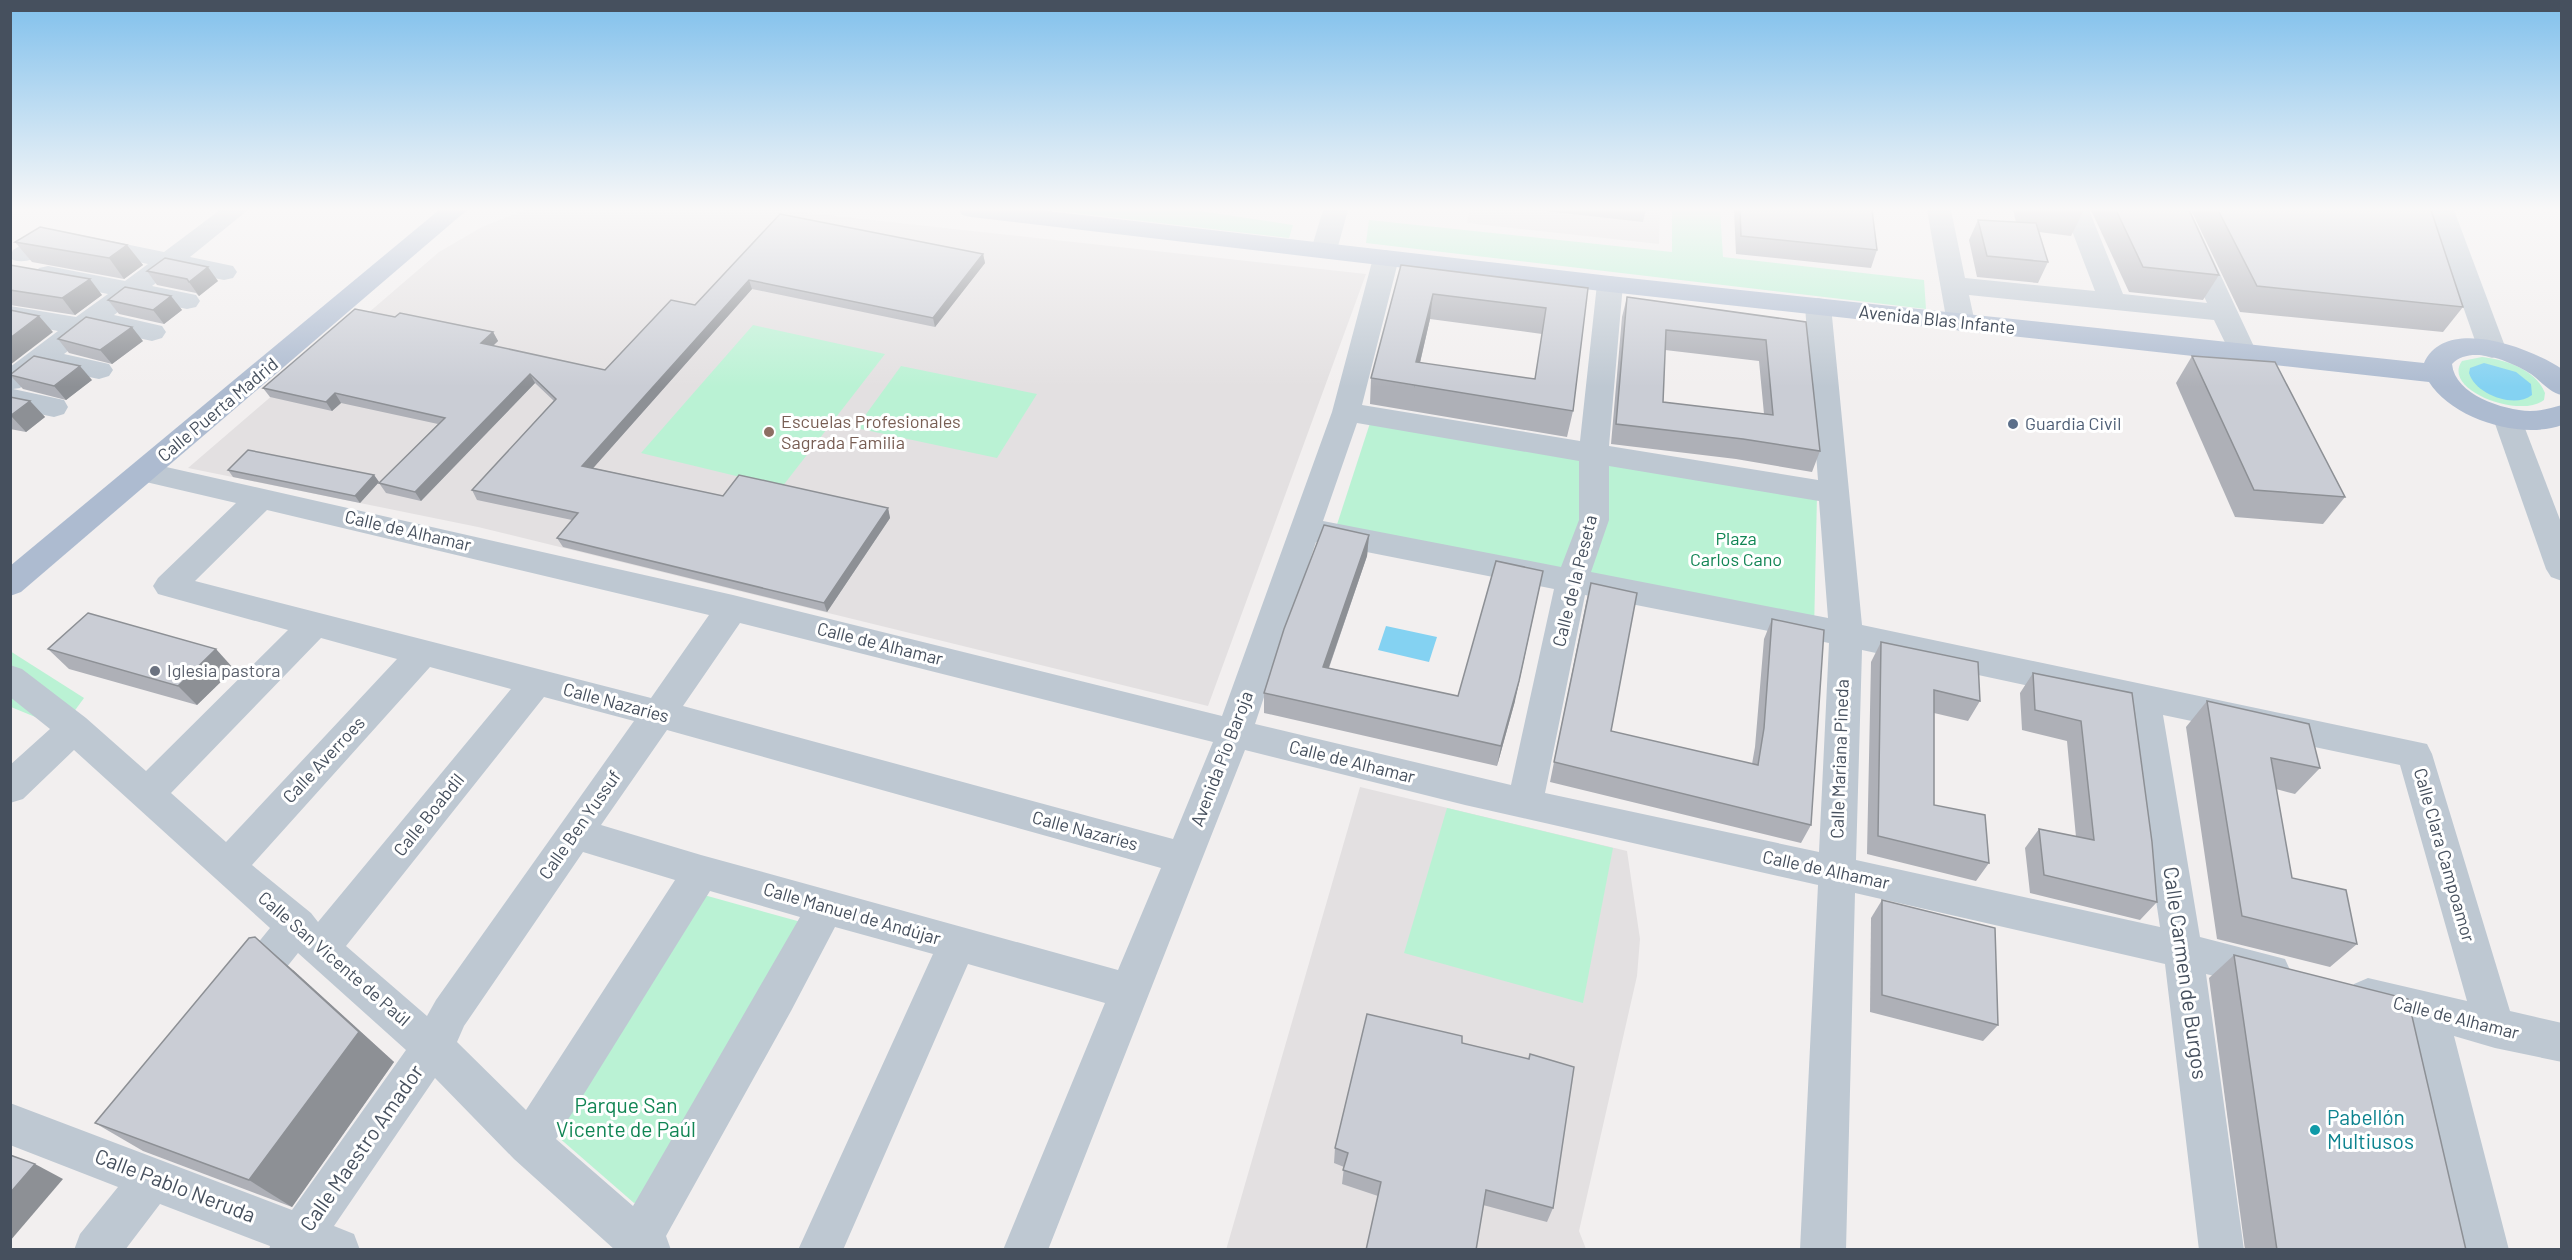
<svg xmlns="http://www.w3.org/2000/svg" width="2572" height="1260" font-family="Barlow,sans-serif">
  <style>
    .education { fill: #e3e0e1 }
    .green { fill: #baf2d4 }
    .water { fill: #84d2f2 }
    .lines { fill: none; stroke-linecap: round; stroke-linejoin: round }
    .minor { fill: #bec8d2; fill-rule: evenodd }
    .major { fill: #adbbd0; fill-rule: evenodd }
    .wall { fill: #aeb0b7; fill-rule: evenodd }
    .shaded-wall { fill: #8d9095 }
    .building { fill: #cacdd5; stroke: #8d9095; stroke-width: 1.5; fill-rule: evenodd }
    .service-dot { fill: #5c6f8a; stroke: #fff; stroke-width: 2 }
    .education-dot { fill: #8d6e63; stroke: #fff; stroke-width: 2 }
    .worship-dot { fill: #6b7280; stroke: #fff; stroke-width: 2 }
    .culture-dot { fill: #0f9aa8; stroke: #fff; stroke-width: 2 }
    .labels { text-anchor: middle; stroke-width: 6; stroke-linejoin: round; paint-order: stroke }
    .street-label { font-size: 18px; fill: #46505e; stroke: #fff }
    .education-label { font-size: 18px; fill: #785e54; stroke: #fff; text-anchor: start }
    .service-label { font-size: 18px; fill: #4e5e75; stroke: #fff; text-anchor: start }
    .park-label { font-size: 18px; fill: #118554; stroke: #fff }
    .worship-label { font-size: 18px; fill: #5b616d; stroke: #fff; text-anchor: start }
    .near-street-label { font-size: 21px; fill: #46505e; stroke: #fff }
    .near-park-label { font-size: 21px; fill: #118554; stroke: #fff }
    .near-culture-label { font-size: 21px; fill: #0d838f; stroke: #fff; text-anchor: start }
  </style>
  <rect width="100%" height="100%" fill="#f2efef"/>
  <g class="education">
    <polygon points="525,210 781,210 1366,274 1208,706 478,527 188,468 439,252 482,227"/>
    <polygon points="1470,210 1660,210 1659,244 1467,223"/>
    <polygon points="1360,787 1627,851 1640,939 1637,976 1579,1231 1586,1249 1226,1250"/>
  </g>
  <g class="green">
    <polygon points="1049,210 1193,210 1293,225 1289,238"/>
    <polygon points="1672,210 1720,210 1723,257 1924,280 1926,309 1366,243 1369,220 1672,252"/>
    <polygon points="753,325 885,354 782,487 641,453"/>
    <path d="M2482,357C2506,360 2535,369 2545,393L2544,400C2520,419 2441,390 2462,361Z"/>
    <polygon points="901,366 1037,394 997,458 856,428"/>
    <polygon points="1371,420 1817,495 1814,632 1331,543"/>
    <polygon points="10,651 84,698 62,728 11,707"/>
    <polygon points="1447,808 1613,848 1583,1003 1404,953"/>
    <polygon points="704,895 801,922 639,1201 634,1203 557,1136"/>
  </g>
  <g class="water">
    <path d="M2484,363L2516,372L2531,384L2532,395C2514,409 2475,394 2469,373L2470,368Z"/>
    <polygon points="1386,626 1437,637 1429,662 1378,650"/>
  </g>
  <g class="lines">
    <g class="minor">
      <path d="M220,210H248L190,257L233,266L237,272L233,278L224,280L174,270L152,286L196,295L200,301L196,307L187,309L135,299L114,315L162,326L166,332L162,338L152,341L97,329L64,354L109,364L113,370L109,376L99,379L45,368L20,388L13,389L64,400L68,407L64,414L54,417L10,408V367L58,331L10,322V306L76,317L108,294L39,280L35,274L39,268L48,266L125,281L148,264L56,245C42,254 30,265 13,260L10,257L13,250L43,232L52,229L164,252Z"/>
      <polygon points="1323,210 1348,210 1337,250 1333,255 1324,258 1315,255 1311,250"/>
      <polygon points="1927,210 1951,210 1965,278 2095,291 2064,210 2089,210 2123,294 2207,303 2165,210 2190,210 2257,353 2253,359 2243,362 2233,359 2214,320 1969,295 1975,323 1971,329 1961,331 1951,329 1947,323"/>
      <polygon points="2429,210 2454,210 2506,349 2502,355 2492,358 2482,355 2478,349"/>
      <path d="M1386,250L1395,253L1399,258L1362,405L1580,441L1597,284L1601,278L1610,276L1619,278L1623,284L1609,446L1818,480L1805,306L1809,300L1818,298L1827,300L1831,306L1862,625L2427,744L2432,754L2510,1011L2562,1023V1062L2495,1048L2454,1036L2509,1250H2464L2410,1026L2354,1010L2348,997L2354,984L2368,978L2467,1001L2400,765L2163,715L2200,937L2285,959L2291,972L2285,985L2271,990L2206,974L2244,1250H2199L2165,964L1855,893L1846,1250H1800L1818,885L1465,805L1245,750L1048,1250H1003L1105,1003L968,964L843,1250H798L933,954L835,927L791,1011L666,1236L671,1250H615L514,1159L435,1078L334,1226L354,1234L360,1250H269L270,1246L160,1204L125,1250H74L80,1234L118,1187L10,1145V1103L292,1210L406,1050L298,953L259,1002L245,1008L231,1002L225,989L231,976L270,928L74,750L23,799L10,803V765L50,729L10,697V665L22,669L86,718L146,771L288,630L158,594L153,586L158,578L236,503L133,479L129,472L133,465L144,462L733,595L1222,716L1332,412L1373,258L1377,253ZM1357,423L1579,461V520L1561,567L1323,521ZM1609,466L1819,501L1828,618L1591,572L1609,520ZM267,510L709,615L651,698L195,581ZM1316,542L1554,589L1511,785L1255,724ZM1585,595L1829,643L1819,852L1545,793ZM740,623L1213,742L1173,839L683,706ZM321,638L397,659L226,842L171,793ZM1862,650L2127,707L2160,927L1856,860ZM430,667L511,689L318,922L311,913L252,865ZM544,697L634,721L436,1000L427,1016L346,946ZM667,730L1161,868L1118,970L701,855L601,825ZM583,852L675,880L526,1110L457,1042L464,1026ZM710,891L800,917L633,1206L556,1139Z"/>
      <polygon points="2507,408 2517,411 2521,418 2562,525 2562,581 2551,577 2546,569 2493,418 2497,411"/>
    </g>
    <g class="major">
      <polygon points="439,210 467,210 21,592 10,596 10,566"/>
      <path d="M959,210H1039L1610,276L2424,363C2445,315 2531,348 2562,369V395C2549,392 2542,382 2531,374C2512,362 2471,344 2452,364C2455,395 2503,410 2530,411C2541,411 2551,408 2562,405V425C2521,440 2452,419 2429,382L1610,292L971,217L962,215Z"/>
    </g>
  </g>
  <g class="wall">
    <polygon points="1536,210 1646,210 1643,222"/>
    <polygon points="1734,210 1872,210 1877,250 1871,268 1736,254"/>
    <polygon points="2013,210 2084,210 2071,236 2039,232 2048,262 2038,283 1977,277 1969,240 1978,220 2016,222"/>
    <polygon points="2091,210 2189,210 2219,275 2203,300 2129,292"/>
    <polygon points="2191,210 2431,210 2463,307 2443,332 2240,312"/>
    <polygon points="780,214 983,254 985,263 935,327 752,289 593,468 723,496 888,508 890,518 827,612 563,547 557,538 572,520 477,500 472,490 554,401 535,383 421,501 386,493 379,483 438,424 341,403 332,411 270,397 263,388 395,317 493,332 498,341 493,346 605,370 695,305"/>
    <polygon points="15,242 127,245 143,265 124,279 32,262"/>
    <polygon points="10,265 102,295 75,315 10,305"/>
    <path d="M1401,265L1588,288L1573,411L1567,437L1370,404L1371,378ZM1430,319L1542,334L1535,379L1420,363Z"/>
    <polygon points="147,271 218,281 199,296 196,293 157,285"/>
    <polygon points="171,296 182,310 164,324 119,314 108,300"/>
    <path d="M1627,297L1806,322L1820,451L1812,472L1736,459L1611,444L1622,317ZM1665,350L1759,361L1764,414L1663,402Z"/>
    <polygon points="58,339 143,341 112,364 69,353"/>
    <polygon points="2192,356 2345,497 2323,524 2235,517 2176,383"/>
    <polygon points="10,375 92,380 66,400 23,389"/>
    <polygon points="10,397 30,401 45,417 26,432 10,429"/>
    <polygon points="228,470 374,475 379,482 360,503 233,477"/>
    <polygon points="1369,535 1367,556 1329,668 1458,696 1515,701 1497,766 1264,713 1264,693"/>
    <polygon points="1591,583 1611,731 1752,764 1755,747 1764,639 1772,619 1811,825 1801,843 1550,782 1586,603"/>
    <polygon points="1881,642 1980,701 1968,721 1934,713 1934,805 1989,863 1976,881 1867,854 1871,662"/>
    <polygon points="48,649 234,669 197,705 69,669"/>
    <polygon points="2033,673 2132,693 2157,902 2140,920 2030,893 2025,848 2039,829 2076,837 2067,741 2022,730 2020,693"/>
    <polygon points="2207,701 2320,768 2295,794 2276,789 2292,878 2357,944 2330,967 2217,939 2186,727"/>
    <polygon points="1882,900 1998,1025 1983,1041 1870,1012 1871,918"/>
    <polygon points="2234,955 2466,1250 2245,1250 2209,978"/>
    <polygon points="293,970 394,1062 292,1207 143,1151 95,1123"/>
    <polygon points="1462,1043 1528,1059 1530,1054 1553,1208 1547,1222 1483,1205 1378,1196 1342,1184 1344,1167 1334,1163 1335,1148"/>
  </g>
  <g class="shaded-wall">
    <polygon points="127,245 143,265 124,279 109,258"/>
    <polygon points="983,254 985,263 935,327 933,318"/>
    <polygon points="208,267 218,281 199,296 189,282"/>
    <polygon points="90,279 102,295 75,315 62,298"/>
    <polygon points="749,280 752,289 587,475 582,466"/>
    <polygon points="1433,294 1430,319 1414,388 1416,362"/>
    <polygon points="171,296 182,310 164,324 153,310"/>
    <polygon points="39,316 53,332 10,365 10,338"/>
    <polygon points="132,327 143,341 112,364 100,350"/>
    <polygon points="493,332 498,341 486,352 481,343"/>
    <polygon points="80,366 92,380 66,400 54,386"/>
    <polygon points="530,374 535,383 421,501 415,492"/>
    <polygon points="335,393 341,403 332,411 326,402"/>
    <polygon points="30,401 45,417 26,432 11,416"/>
    <polygon points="374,475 379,482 360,503 355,496"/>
    <polygon points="888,508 890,518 827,612 824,603"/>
    <polygon points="1369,535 1367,556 1322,687 1323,667"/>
    <polygon points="1543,571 1515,701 1497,766 1501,746"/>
    <polygon points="216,649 234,669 197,705 178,686"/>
    <polygon points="255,937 293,970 394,1062 292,1207 249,1180"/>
    <polygon points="35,1164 63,1179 10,1241 10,1193"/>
  </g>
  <g class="building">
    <polygon points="1740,210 1872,210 1877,250 1741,236"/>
    <polygon points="2116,210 2189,210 2219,275 2143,267"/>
    <polygon points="2218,210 2431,210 2463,307 2257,286"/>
    <polygon points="780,214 983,254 933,318 749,280 582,466 723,496 739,475 888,508 824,603 557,538 578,513 472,490 556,399 530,374 415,492 379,483 445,418 335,393 326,402 263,388 355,309 395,317 400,313 493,332 481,343 605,370 671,300 695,305"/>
    <polygon points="1978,220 2036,223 2048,262 1987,256"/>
    <polygon points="40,227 127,245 109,258 15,242"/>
    <polygon points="165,258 208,267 189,282 187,279 147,271"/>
    <polygon points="10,265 90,279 62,298 10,290"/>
    <path d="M1401,265L1588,288L1573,411L1371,378ZM1433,294L1546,308L1535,379L1416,362Z"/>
    <polygon points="125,287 171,296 153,310 108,300"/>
    <path d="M1627,297L1806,322L1820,451L1743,439L1616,424ZM1666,330L1766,340L1773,415L1663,402Z"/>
    <polygon points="10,310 39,316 10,338"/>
    <polygon points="86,317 132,327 100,350 58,339"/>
    <polygon points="34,356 80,366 54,386 10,375"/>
    <polygon points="2192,356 2275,362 2345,497 2254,490"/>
    <polygon points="10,397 30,401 10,416"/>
    <polygon points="248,450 374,475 355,496 228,470"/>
    <polygon points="1324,525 1369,535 1323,667 1458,696 1496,561 1543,571 1519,681 1501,746 1264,693 1284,629"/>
    <polygon points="1591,583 1637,593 1611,731 1758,765 1764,728 1772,619 1824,630 1811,825 1554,762"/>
    <polygon points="88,613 216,649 178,686 48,649"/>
    <polygon points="1881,642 1978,662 1980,701 1934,690 1934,805 1985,815 1989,863 1878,836"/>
    <polygon points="2033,673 2132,693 2152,842 2157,902 2044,875 2039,829 2094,840 2081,721 2035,710"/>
    <polygon points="2207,701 2309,724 2320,768 2271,758 2292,878 2346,890 2357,944 2242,916"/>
    <polygon points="1882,900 1995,928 1998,1025 1882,995"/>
    <polygon points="255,937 359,1032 249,1180 95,1123 249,938"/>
    <polygon points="2234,955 2408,999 2466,1250 2277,1250"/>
    <polygon points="1367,1014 1462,1036 1462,1043 1529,1059 1530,1054 1574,1067 1553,1208 1486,1190 1476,1250 1366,1250 1381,1182 1343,1170 1348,1153 1335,1148"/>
    <polygon points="10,1155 35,1164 10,1193"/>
  </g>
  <linearGradient id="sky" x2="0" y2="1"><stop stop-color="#80c0ec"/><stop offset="0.54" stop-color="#f9f8f8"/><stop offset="1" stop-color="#f9f8f8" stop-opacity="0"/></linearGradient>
  <rect width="2572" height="387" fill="url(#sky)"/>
  <circle class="service-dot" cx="2013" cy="424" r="6"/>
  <circle class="education-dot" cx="769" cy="432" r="6"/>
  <circle class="worship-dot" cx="155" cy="671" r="6"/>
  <circle class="culture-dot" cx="2315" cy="1130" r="6"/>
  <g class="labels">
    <g class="street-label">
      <text transform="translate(1937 320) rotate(6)" y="6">Avenida Blas Infante</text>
      <text transform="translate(218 410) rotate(-40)" y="6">Calle Puerta Madrid</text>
      <text transform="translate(408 531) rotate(13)" y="6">Calle de Alhamar</text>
      <text transform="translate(1575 581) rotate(-76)" y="6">Calle de la Peseta</text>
      <text transform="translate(880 644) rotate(14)" y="6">Calle de Alhamar</text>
      <text transform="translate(616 703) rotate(15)" y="6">Calle Nazaríes</text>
      <text transform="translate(1222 759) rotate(-69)" y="6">Avenida Pío Baroja</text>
      <text transform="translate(1840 759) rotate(-88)" y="6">Calle Mariana Pineda</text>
      <text transform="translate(324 760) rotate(-47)" y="6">Calle Averroes</text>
      <text transform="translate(1352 762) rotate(14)" y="6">Calle de Alhamar</text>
      <text transform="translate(429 815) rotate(-51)" y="6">Calle Boabdil</text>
      <text transform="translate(580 825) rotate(-55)" y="6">Calle Ben Yussuf</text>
      <text transform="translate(1085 831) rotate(15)" y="6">Calle Nazaríes</text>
      <text transform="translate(2444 855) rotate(74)" y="6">Calle Clara Campoamor</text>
      <text transform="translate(1826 870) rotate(12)" y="6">Calle de Alhamar</text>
      <text transform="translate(852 914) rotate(16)" y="6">Calle Manuel de Andújar</text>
      <text transform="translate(334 959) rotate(41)" y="6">Calle San Vicente de Paúl</text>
      <text transform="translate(2456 1018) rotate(14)" y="6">Calle de Alhamar</text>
    </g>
    <g class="education-label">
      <text x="781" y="428">Escuelas Profesionales<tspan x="781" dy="21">Sagrada Familia</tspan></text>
    </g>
    <g class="service-label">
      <text x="2025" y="430">Guardia Civil</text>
    </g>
    <g class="park-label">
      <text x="1736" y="545">Plaza<tspan x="1736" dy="21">Carlos Cano</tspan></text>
    </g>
    <g class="worship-label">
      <text x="167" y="677">Iglesia pastora</text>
    </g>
    <g class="near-street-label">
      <text transform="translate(2185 973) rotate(82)" y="7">Calle Carmen de Burgos</text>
      <text transform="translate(362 1148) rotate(-55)" y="7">Calle Maestro Amador</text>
      <text transform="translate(175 1186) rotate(21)" y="7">Calle Pablo Neruda</text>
    </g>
    <g class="near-park-label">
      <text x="626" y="1113">Parque San<tspan x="626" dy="24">Vicente de Paúl</tspan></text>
    </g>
    <g class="near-culture-label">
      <text x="2327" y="1125">Pabellón<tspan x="2327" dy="24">Multiusos</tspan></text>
    </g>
  </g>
  <rect width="2572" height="1260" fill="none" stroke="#46505e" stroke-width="24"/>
</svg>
